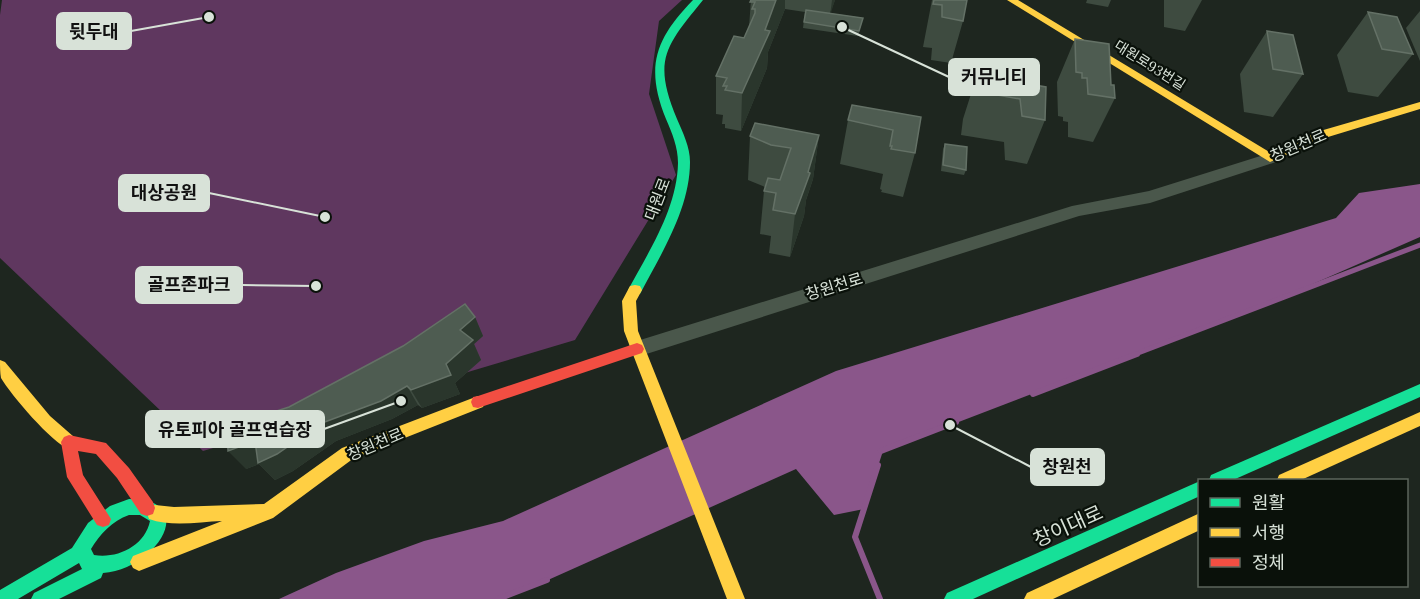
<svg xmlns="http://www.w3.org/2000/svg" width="1420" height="599" font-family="Lora,'Noto Sans KR',serif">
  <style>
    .green { fill: #5f375f }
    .water { fill: #8a568a }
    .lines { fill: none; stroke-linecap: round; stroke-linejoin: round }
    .stream-far1 { stroke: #8a568a; stroke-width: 5 }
    .stream { stroke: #8a568a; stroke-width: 6 }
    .street { fill: #4a574b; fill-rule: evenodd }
    .fast { fill: #16e098; fill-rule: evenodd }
    .slow { fill: #ffcf43; fill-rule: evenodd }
    .jam { fill: #f24e42; fill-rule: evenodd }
    .wall { fill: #3e4b40 }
    .shaded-wall { fill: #2a362c }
    .building { fill: #4e5c51; stroke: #647166; stroke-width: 1.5 }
    .labels { text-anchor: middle; stroke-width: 4.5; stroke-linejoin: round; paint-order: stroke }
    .far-street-label { font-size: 14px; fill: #d8e2d8; stroke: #0a110a }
    .street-label { font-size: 16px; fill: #d8e2d8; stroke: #0a110a }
    .near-street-label { font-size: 20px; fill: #d8e2d8; stroke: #0a110a }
    .leader { fill: none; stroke: #d8e2d8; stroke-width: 2 }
    .callout-dot { fill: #d8e2d8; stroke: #0a110a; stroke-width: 2 }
    .callout { fill: #d8e2d8; stroke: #d8e2d8; stroke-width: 2 }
    .callout-label { font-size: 18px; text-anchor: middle; font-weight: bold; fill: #111 }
  </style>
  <rect width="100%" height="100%" fill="#1e261f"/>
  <polygon class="green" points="2,0 682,0 659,21 649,94 676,175 575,340 203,451 0,258 0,15"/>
  <polygon class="water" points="1420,184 1420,237 1274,301 883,451 864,509 834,515 796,469 548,580 498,599 279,599 336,573 424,541 503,521 836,371 1336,218 1359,193"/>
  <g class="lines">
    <polyline class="stream-far1" points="1133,355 1420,245"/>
    <g class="stream">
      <polyline points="1033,394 1137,354"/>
      <polyline points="881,451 956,422"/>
      <polyline points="878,465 855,537 880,599"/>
      <polyline points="498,599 547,580"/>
    </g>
    <polygon class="street" points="1270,153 1276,154 1278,158 1276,162 1150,203 1079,216 637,357 630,355 627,349 630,343 637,341 1072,206 1149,191"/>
    <g class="fast">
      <path d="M693,0H703C666,46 652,59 677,119C683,133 690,147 690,162C690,209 661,254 640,294H630L628,290C649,251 677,209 678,163C678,147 672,133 666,119C645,67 655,39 693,0Z"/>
      <polygon points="1420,384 1420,397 1233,480 1209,480 1211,475"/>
      <polygon points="1200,481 1200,496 973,599 944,599 947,593"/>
      <path d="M129,499C201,499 156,570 103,573L101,578L59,599H31L34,593L82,569L79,563L18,599H0V590L72,548L88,523L110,506ZM129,515H140L150,521C145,546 117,559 94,555L91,549C100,534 112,521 129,515Z"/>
    </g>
    <g class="slow">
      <polygon points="1007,0 1018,0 1271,153 1320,131 1420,102 1420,109 1328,137 1270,162"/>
      <polygon points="635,285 640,286 642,290 636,301 638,331 745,599 727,599 624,331 622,301 630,286"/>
      <path d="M0,360L5,362L50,416L74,437L77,442L74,447L69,449C52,443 11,395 1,378C0,373 0,366 0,360Z"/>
      <path d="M478,396L483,397L485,402L483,407L354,458L273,518L139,571L133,568L130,562L133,556L222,521C199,522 171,527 149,519L147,513L149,507L155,505L174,507L264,504L342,448Z"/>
      <polygon points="1420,412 1420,426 1301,480 1277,480 1279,475"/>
      <polygon points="1200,513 1200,530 1053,599 1024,599 1027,593"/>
    </g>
    <g class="jam">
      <polygon points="637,343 642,345 644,349 642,353 478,408 473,407 471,402 473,397 478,396"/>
      <polygon points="69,435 106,443 129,468 153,502 155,508 153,514 147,516 141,514 117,478 96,454 78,451 83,475 111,519 109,525 103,527 97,525 67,477 61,442 64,437"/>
    </g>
  </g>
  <g class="wall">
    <polygon points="751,0 835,0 830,13 863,18 858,36 803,28 805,12 785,9 768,52 767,68 741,131 725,128 725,124 722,124 723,115 716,114 716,76 744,38 749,27"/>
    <polygon points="932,0 967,0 963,21 951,63 931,60 932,48 923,47"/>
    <polygon points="1087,0 1111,0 1108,7 1086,3"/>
    <polygon points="1164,0 1202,0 1185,31 1164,27"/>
    <polygon points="1420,11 1420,61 1406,28"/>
    <polygon points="1368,12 1413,54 1378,97 1348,92 1337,55"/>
    <polygon points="1267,31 1303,74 1273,117 1244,112 1240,74"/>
    <polygon points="1075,39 1111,85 1115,98 1093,142 1068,137 1068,122 1063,121 1063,117 1058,116 1057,82"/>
    <polygon points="977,75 1046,87 1045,120 1027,164 1005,160 1004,142 961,135 963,119"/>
    <polygon points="921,117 915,153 903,197 881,192 882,190 880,189 883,174 840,164 848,120"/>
    <polygon points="819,135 813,179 806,200 804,216 790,257 769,253 771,236 760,234 764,191 765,187 748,180 750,136"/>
    <polygon points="945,144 966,170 964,175 941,171 943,149"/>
    <polygon points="475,317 483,336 474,344 481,360 455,383 460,394 422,408 418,405 392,419 336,441 293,471 275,480 259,464 246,469 289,407"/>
  </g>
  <g class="shaded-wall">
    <polygon points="776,0 785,0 785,9 768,52 767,68 741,131 742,93 765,30"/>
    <polygon points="832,0 835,0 830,16"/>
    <polygon points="819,135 813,179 806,200 804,216 790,257 795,214"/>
    <polygon points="475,317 483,336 474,344 481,360 455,383 460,394 422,408 411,390 446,364 460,330"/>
    <polygon points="407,386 418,405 392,419 336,441 293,471 275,480 259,464 246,469 228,451 255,441 322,423"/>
  </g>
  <g class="building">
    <polygon points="751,0 776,0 765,30 770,31 742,93 725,90 727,86 723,86 727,78 716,76 734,36 744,38 755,13 755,9 752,9 755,2 750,2"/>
    <polygon points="934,0 967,0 963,21 942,17 942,5 933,4"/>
    <polygon points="806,10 863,18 859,31 804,22"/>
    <polygon points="1368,12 1397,17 1413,54 1382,49"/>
    <polygon points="1267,31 1293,35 1303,74 1273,69"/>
    <polygon points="1075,39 1109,44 1111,85 1114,85 1115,98 1088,94 1087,78 1082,78 1082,73 1076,72"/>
    <polygon points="977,75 1046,87 1045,120 1022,116 1020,99 975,91"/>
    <polygon points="852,105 921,117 915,153 891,149 892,146 890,146 893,130 848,120"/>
    <polygon points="755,123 819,135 808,172 810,173 795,214 773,210 776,193 764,191 768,178 780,180 791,148 771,145 750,136"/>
    <polygon points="945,144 967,147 966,170 943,165"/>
    <polygon points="465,304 475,317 460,330 473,340 446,364 451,375 411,390 407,386 381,401 322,423 277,454 258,463 255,441 228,451 227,427 289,407 403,346"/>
  </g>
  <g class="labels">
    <g class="far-street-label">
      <text transform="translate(1150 65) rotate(32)" y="5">대원로93번길</text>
    </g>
    <g class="street-label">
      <text transform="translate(1298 145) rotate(-23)" y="6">창원천로</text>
      <text transform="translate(657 199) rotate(-69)" y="6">대원로</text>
      <text transform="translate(834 286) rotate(-17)" y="6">창원천로</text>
      <text transform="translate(375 444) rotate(-23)" y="6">창원천로</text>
    </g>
    <g class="near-street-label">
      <text transform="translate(1068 526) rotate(-24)" y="7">창이대로</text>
    </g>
  </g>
  <path class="leader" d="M209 17L131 31M842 27L949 77M325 217L209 193M316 286L242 285M401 401L324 429M950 425L1031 467"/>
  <g class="callout-dot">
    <circle cx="209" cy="17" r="6"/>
    <circle cx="842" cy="27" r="6"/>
    <circle cx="325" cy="217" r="6"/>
    <circle cx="316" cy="286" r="6"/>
    <circle cx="401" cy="401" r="6"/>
    <circle cx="950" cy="425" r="6"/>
  </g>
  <g class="callout">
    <rect x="57" y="13" width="74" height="36" rx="6"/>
    <rect x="949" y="59" width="90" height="36" rx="6"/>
    <rect x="119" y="175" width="90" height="36" rx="6"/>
    <rect x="136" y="267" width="106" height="36" rx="6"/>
    <rect x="146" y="411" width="178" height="36" rx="6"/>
    <rect x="1031" y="449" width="73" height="36" rx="6"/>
  </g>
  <g class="callout-label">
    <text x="94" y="38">뒷두대</text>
    <text x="994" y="83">커뮤니티</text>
    <text x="164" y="199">대상공원</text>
    <text x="189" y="291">골프존파크</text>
    <text x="235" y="436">유토피아 골프연습장</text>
    <text x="1067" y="473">창원천</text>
  </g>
  <rect x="1198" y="479" width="210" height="108" fill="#0a110a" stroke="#5c655c" stroke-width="1.5"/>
  <rect x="1210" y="498" width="30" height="9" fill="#16e098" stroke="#5c655c" stroke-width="1.5"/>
  <text x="1252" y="509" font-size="18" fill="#d8e2d8">원활</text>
  <rect x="1210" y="528" width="30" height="9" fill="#ffcf43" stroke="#5c655c" stroke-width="1.5"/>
  <text x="1252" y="539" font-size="18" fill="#d8e2d8">서행</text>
  <rect x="1210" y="558" width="30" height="9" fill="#f24e42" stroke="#5c655c" stroke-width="1.5"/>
  <text x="1252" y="569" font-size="18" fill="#d8e2d8">정체</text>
</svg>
